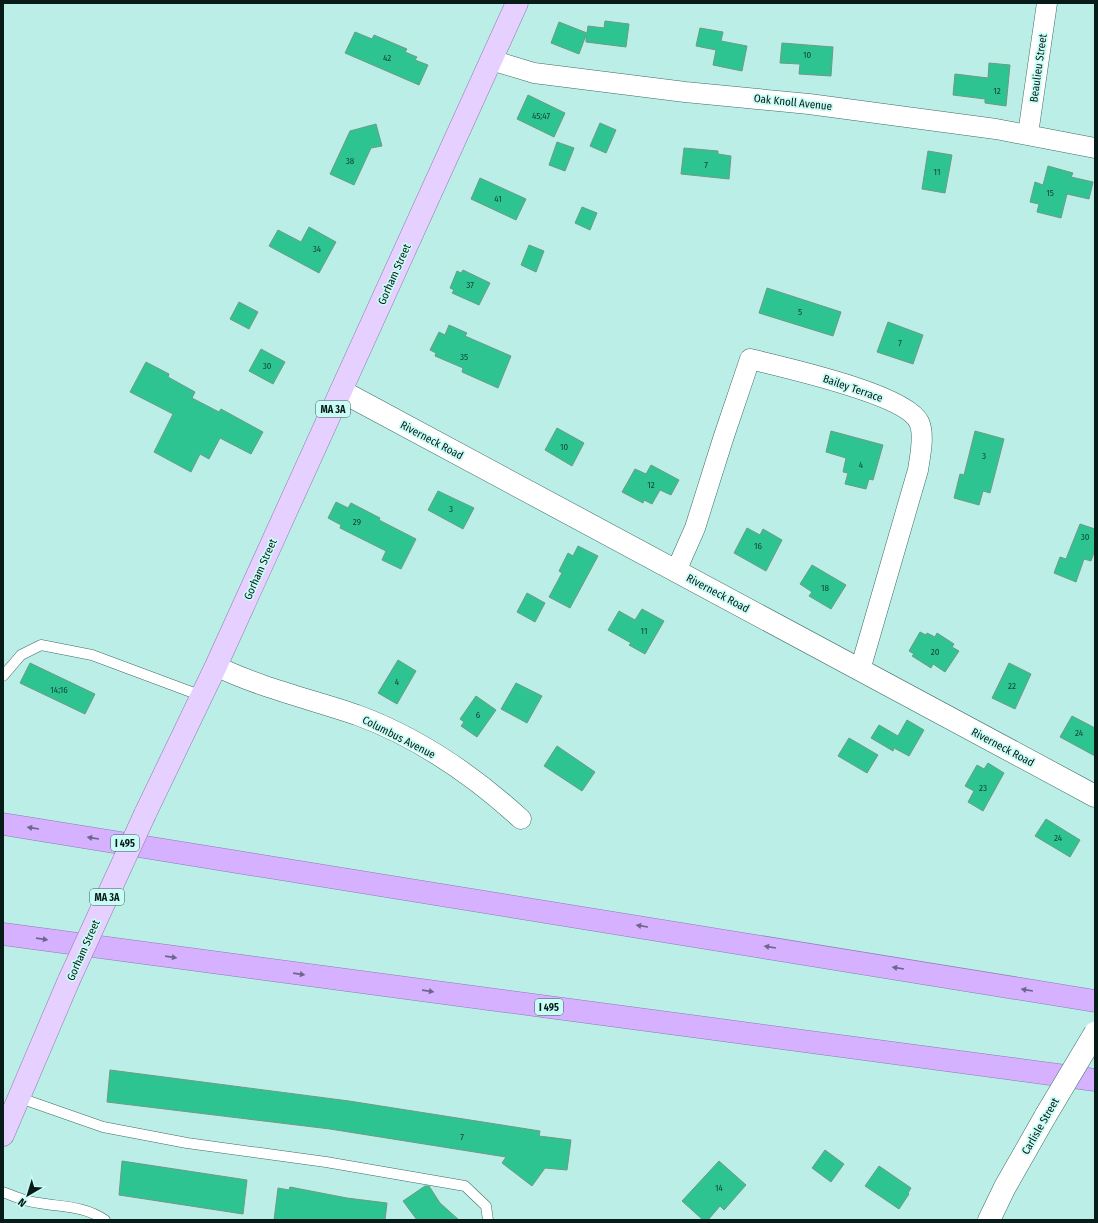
<svg xmlns="http://www.w3.org/2000/svg" width="1098" height="1223" font-family="'Fira Sans Condensed',sans-serif">
  <style>
    .building { fill: #2ec492; stroke: #6f9986 }
    .lines { fill: none; stroke-linecap: round; stroke-linejoin: round }
    .lane-casing { stroke: #3b6c66; stroke-width: 11 }
    .street-casing { stroke: #3b6c66; stroke-width: 21 }
    .secondary-casing { stroke: #3b6c66; stroke-width: 23 }
    .primary-casing { stroke: #8d7cae; stroke-width: 23 }
    .highway-casing { stroke: #8d7cae; stroke-width: 23 }
    .lane { stroke: #fff; stroke-width: 10 }
    .street { stroke: #fff; stroke-width: 20 }
    .secondary { stroke: #fff; stroke-width: 22 }
    .primary { stroke: #e6d0ff; stroke-width: 22 }
    .highway { stroke: #d5b1ff; stroke-width: 22 }
    .secondary-bridge-casing { stroke: #3b6c66; stroke-width: 23; stroke-linecap: butt }
    .primary-bridge-casing { stroke: #8d7cae; stroke-width: 23; stroke-linecap: butt }
    .secondary-bridge { stroke: #fff; stroke-width: 22 }
    .primary-bridge { stroke: #e6d0ff; stroke-width: 22 }
    .oneway { fill: #6e668c }
    .labels { text-anchor: middle; stroke-width: 3.5; stroke-linejoin: round; paint-order: stroke }
    .number-label { font-size: 9px; fill: #114537 }
    .shield { fill: #c8fcf4; stroke: #415e5b; stroke-width: 1 }
    .shield-label { font-size: 10px; font-weight: bold; fill: #071b19 }
    .street-label { font-size: 11px; fill: #071b19; stroke: #c8fcf4 }
  </style>
  <rect width="100%" height="100%" fill="#bbeee7"/>
  <g class="building">
    <polygon points="605,21 629,24 626,47 586,42 586,35 579,54 551,43 559,22 587,33 588,26 604,28"/>
    <polygon points="700,28 723,32 721,41 747,46 742,71 713,65 716,50 696,46"/>
    <polygon points="355,32 372,39 374,35 407,49 405,52 417,57 415,60 428,65 419,85 345,53"/>
    <polygon points="782,43 833,47 831,76 799,74 800,64 780,63"/>
    <polygon points="989,63 1010,65 1006,106 985,103 985,99 953,95 955,74 988,78"/>
    <polygon points="528,95 565,113 554,137 517,119"/>
    <polygon points="600,123 616,130 606,153 590,146"/>
    <polygon points="376,124 382,146 371,148 354,185 330,174 350,131"/>
    <polygon points="557,142 574,148 565,171 549,165"/>
    <polygon points="684,148 718,151 718,154 731,156 729,179 681,174"/>
    <polygon points="928,151 952,155 945,193 922,189"/>
    <polygon points="1048,166 1073,173 1071,177 1093,182 1089,199 1067,194 1061,218 1037,212 1039,204 1030,202 1035,182 1043,185"/>
    <polygon points="480,178 526,199 516,220 471,199"/>
    <polygon points="582,207 597,213 590,230 575,223"/>
    <polygon points="309,227 336,242 319,273 269,246 278,230 301,242"/>
    <polygon points="529,245 544,251 536,272 521,265"/>
    <polygon points="463,270 490,283 479,305 452,293 454,290 450,288 457,271 461,273"/>
    <polygon points="767,288 841,312 833,336 759,313"/>
    <polygon points="239,302 258,312 249,329 230,319"/>
    <polygon points="888,322 923,335 913,364 877,352"/>
    <polygon points="449,325 467,333 465,336 511,356 498,388 462,372 463,368 435,356 436,353 430,350 439,332 445,335"/>
    <polygon points="261,349 285,362 273,384 249,371"/>
    <polygon points="146,362 169,374 168,377 195,392 192,398 219,412 221,409 263,432 251,454 220,438 209,459 200,454 191,472 154,452 173,414 130,392"/>
    <polygon points="557,428 584,443 572,466 545,450"/>
    <polygon points="831,431 883,445 873,480 869,479 866,489 845,484 848,473 843,472 846,458 826,452"/>
    <polygon points="975,431 1004,439 990,493 983,491 979,505 954,498 960,474 964,475"/>
    <polygon points="651,465 679,480 671,495 660,490 652,504 644,500 643,503 622,492 635,469 646,474"/>
    <polygon points="438,491 474,508 463,529 428,510"/>
    <polygon points="336,502 348,508 351,503 380,518 379,520 416,539 401,569 382,560 386,551 340,528 341,525 328,518"/>
    <polygon points="1080,524 1095,529 1095,550 1091,561 1084,559 1076,582 1054,573 1060,557 1066,559"/>
    <polygon points="747,528 760,535 763,529 782,540 766,571 734,553"/>
    <polygon points="578,546 598,556 570,608 549,597 562,573 559,571 568,553 573,556"/>
    <polygon points="812,565 846,585 831,609 809,596 812,592 800,584"/>
    <polygon points="527,593 545,603 535,622 517,612"/>
    <polygon points="642,609 664,621 645,654 629,645 631,643 608,630 619,611 635,620"/>
    <polygon points="920,632 926,635 927,633 935,637 937,633 954,644 952,647 959,651 945,672 933,664 931,668 912,656 914,654 909,651"/>
    <polygon points="398,660 416,671 397,704 378,693"/>
    <polygon points="30,663 95,694 85,714 20,683"/>
    <polygon points="1009,663 1031,674 1015,709 992,698"/>
    <polygon points="516,683 542,696 527,723 501,709"/>
    <polygon points="476,696 496,710 477,737 461,726 464,722 460,719"/>
    <polygon points="1072,716 1095,728 1095,756 1060,737"/>
    <polygon points="907,720 924,730 909,756 894,748 893,751 871,738 879,725 898,736"/>
    <polygon points="849,738 878,755 867,773 838,756"/>
    <polygon points="557,746 595,772 582,791 544,766"/>
    <polygon points="988,763 1004,773 983,811 968,802 974,791 965,786 977,765 984,769"/>
    <polygon points="1046,819 1080,840 1070,857 1035,836"/>
    <polygon points="110,1070 349,1101 540,1131 539,1136 571,1140 567,1170 545,1168 532,1186 502,1163 506,1157 330,1129 107,1102"/>
    <polygon points="825,1150 844,1164 831,1182 812,1168"/>
    <polygon points="122,1161 247,1180 243,1214 119,1195"/>
    <polygon points="719,1161 746,1185 724,1210 720,1206 708,1220 703,1220 682,1201"/>
    <polygon points="879,1166 911,1188 908,1193 909,1194 899,1209 865,1186"/>
    <polygon points="425,1186 429,1186 440,1203 459,1220 417,1220 403,1201"/>
    <polygon points="290,1187 347,1198 387,1203 385,1220 274,1220 278,1188 289,1190"/>
  </g>
  <g class="lines">
    <defs>
      <g id="lane">
        <polyline points="3,676 21,655 41,645 92,655 202,696"/>
        <polyline points="20,1098 103,1127 187,1143 326,1162 465,1186 486,1206 488,1220"/>
        <path d="M3,1192C15,1197 26,1202 39,1203C62,1207 85,1206 105,1220"/>
      </g>
      <g id="street">
        <polyline points="491,60 534,73 685,92 809,104 996,129 1095,148"/>
        <polyline points="1028,134 1047,3"/>
        <path d="M676,571L695,528L723,439L750,359C782,367 906,394 919,422C925,435 920,456 918,470L860,670"/>
        <path d="M216,666C261,688 310,699 357,715C417,737 474,776 521,819"/>
      </g>
      <g id="secondary">
        <polyline points="341,391 1095,796"/>
        <polyline points="989,1220 1005,1187 1046,1115"/>
      </g>
      <g id="primary">
        <polyline points="145,814 216,666 517,3"/>
        <polyline points="3,1135 69,980"/>
      </g>
      <g id="highway">
        <polyline points="3,824 1095,1001"/>
        <polyline points="3,934 1095,1080"/>
      </g>
    </defs>
    <use href="#lane" class="lane-casing"/>
    <use href="#street" class="street-casing"/>
    <use href="#secondary" class="secondary-casing"/>
    <use href="#primary" class="primary-casing"/>
    <use href="#highway" class="highway-casing"/>
    <use href="#lane" class="lane"/>
    <use href="#street" class="street"/>
    <use href="#secondary" class="secondary"/>
    <use href="#primary" class="primary"/>
    <use href="#highway" class="highway"/>
    <defs>
      <polyline id="secondary-bridge" points="1046,1115 1095,1033"/>
      <polyline id="primary-bridge" points="69,980 145,814"/>
    </defs>
    <use href="#secondary-bridge" class="secondary-bridge-casing"/>
    <use href="#primary-bridge" class="primary-bridge-casing"/>
    <use href="#secondary-bridge" class="secondary-bridge"/>
    <use href="#primary-bridge" class="primary-bridge"/>
  </g>
  <defs><path id="oneway-solid" d="M-6-.8H1V-3.2L6.5 0L1 3.2V.8H-6Z"/></defs>
  <g class="oneway">
    <use href="#oneway-solid" transform="translate(33 828) rotate(-171)"/>
    <use href="#oneway-solid" transform="translate(93 838) rotate(-171)"/>
    <use href="#oneway-solid" transform="translate(642 926) rotate(-171)"/>
    <use href="#oneway-solid" transform="translate(42 939) rotate(8)"/>
    <use href="#oneway-solid" transform="translate(770 947) rotate(-171)"/>
    <use href="#oneway-solid" transform="translate(171 957) rotate(8)"/>
    <use href="#oneway-solid" transform="translate(898 968) rotate(-171)"/>
    <use href="#oneway-solid" transform="translate(299 974) rotate(8)"/>
    <use href="#oneway-solid" transform="translate(1027 990) rotate(-171)"/>
    <use href="#oneway-solid" transform="translate(428 991) rotate(8)"/>
  </g>
  <g class="labels">
    <g class="number-label">
      <text x="807" y="58">10</text>
      <text x="387" y="61">42</text>
      <text x="997" y="94">12</text>
      <text x="541" y="119">45;47</text>
      <text x="350" y="164">38</text>
      <text x="706" y="168">7</text>
      <text x="937" y="175">11</text>
      <text x="1050" y="196">15</text>
      <text x="498" y="202">41</text>
      <text x="317" y="252">34</text>
      <text x="470" y="288">37</text>
      <text x="800" y="315">5</text>
      <text x="900" y="346">7</text>
      <text x="464" y="360">35</text>
      <text x="267" y="369">30</text>
      <text x="564" y="450">10</text>
      <text x="984" y="459">3</text>
      <text x="861" y="468">4</text>
      <text x="651" y="488">12</text>
      <text x="451" y="512">3</text>
      <text x="357" y="525">29</text>
      <text x="1085" y="540">30</text>
      <text x="758" y="549">16</text>
      <text x="825" y="591">18</text>
      <text x="644" y="634">11</text>
      <text x="935" y="655">20</text>
      <text x="397" y="685">4</text>
      <text x="1012" y="689">22</text>
      <text x="59" y="693">14;16</text>
      <text x="478" y="718">6</text>
      <text x="1079" y="736">24</text>
      <text x="983" y="791">23</text>
      <text x="1058" y="841">24</text>
      <text x="462" y="1140">7</text>
      <text x="719" y="1191">14</text>
    </g>
    <g class="shield">
      <rect x="316" y="401" width="34" height="16" rx="3"/>
      <rect x="111" y="835" width="28" height="16" rx="3"/>
      <rect x="90" y="889" width="34" height="16" rx="3"/>
      <rect x="535" y="999" width="28" height="16" rx="3"/>
    </g>
    <g class="shield-label">
      <text x="333" y="413">MA 3A</text>
      <text x="125" y="847">I 495</text>
      <text x="107" y="901">MA 3A</text>
      <text x="549" y="1011">I 495</text>
    </g>
    <g class="street-label">
      <text transform="translate(1038 68) rotate(-82)" y="4">Beaulieu Street</text>
      <text transform="translate(793 102) rotate(6)" y="4">Oak Knoll Avenue</text>
      <text transform="translate(394 274) rotate(-66)" y="4">Gorham Street</text>
      <text transform="translate(853 388) rotate(19)" y="4">Bailey Terrace</text>
      <text transform="translate(432 440) rotate(28)" y="4">Riverneck Road</text>
      <text transform="translate(260 569) rotate(-66)" y="4">Gorham Street</text>
      <text transform="translate(718 593) rotate(28)" y="4">Riverneck Road</text>
      <text transform="translate(399 737) rotate(27)" y="4">Columbus Avenue</text>
      <text transform="translate(1003 747) rotate(28)" y="4">Riverneck Road</text>
      <text transform="translate(83 950) rotate(-66)" y="4">Gorham Street</text>
      <text transform="translate(1040 1126) rotate(-60)" y="4">Carlisle Street</text>
    </g>
  </g>
  <rect width="1098" height="1223" fill="none" stroke="#071b19" stroke-width="8"/>
  <g transform="translate(28 1195) rotate(218)" stroke="#c8fcf4" stroke-width="3" paint-order="stroke">
  <path d="M0-3L7 15L0 10L-7 15Z" fill="#071b19"/>
  <text y="-6" font-size="11" font-weight="bold" text-anchor="middle" fill="#071b19">N</text>
  </g>
</svg>
